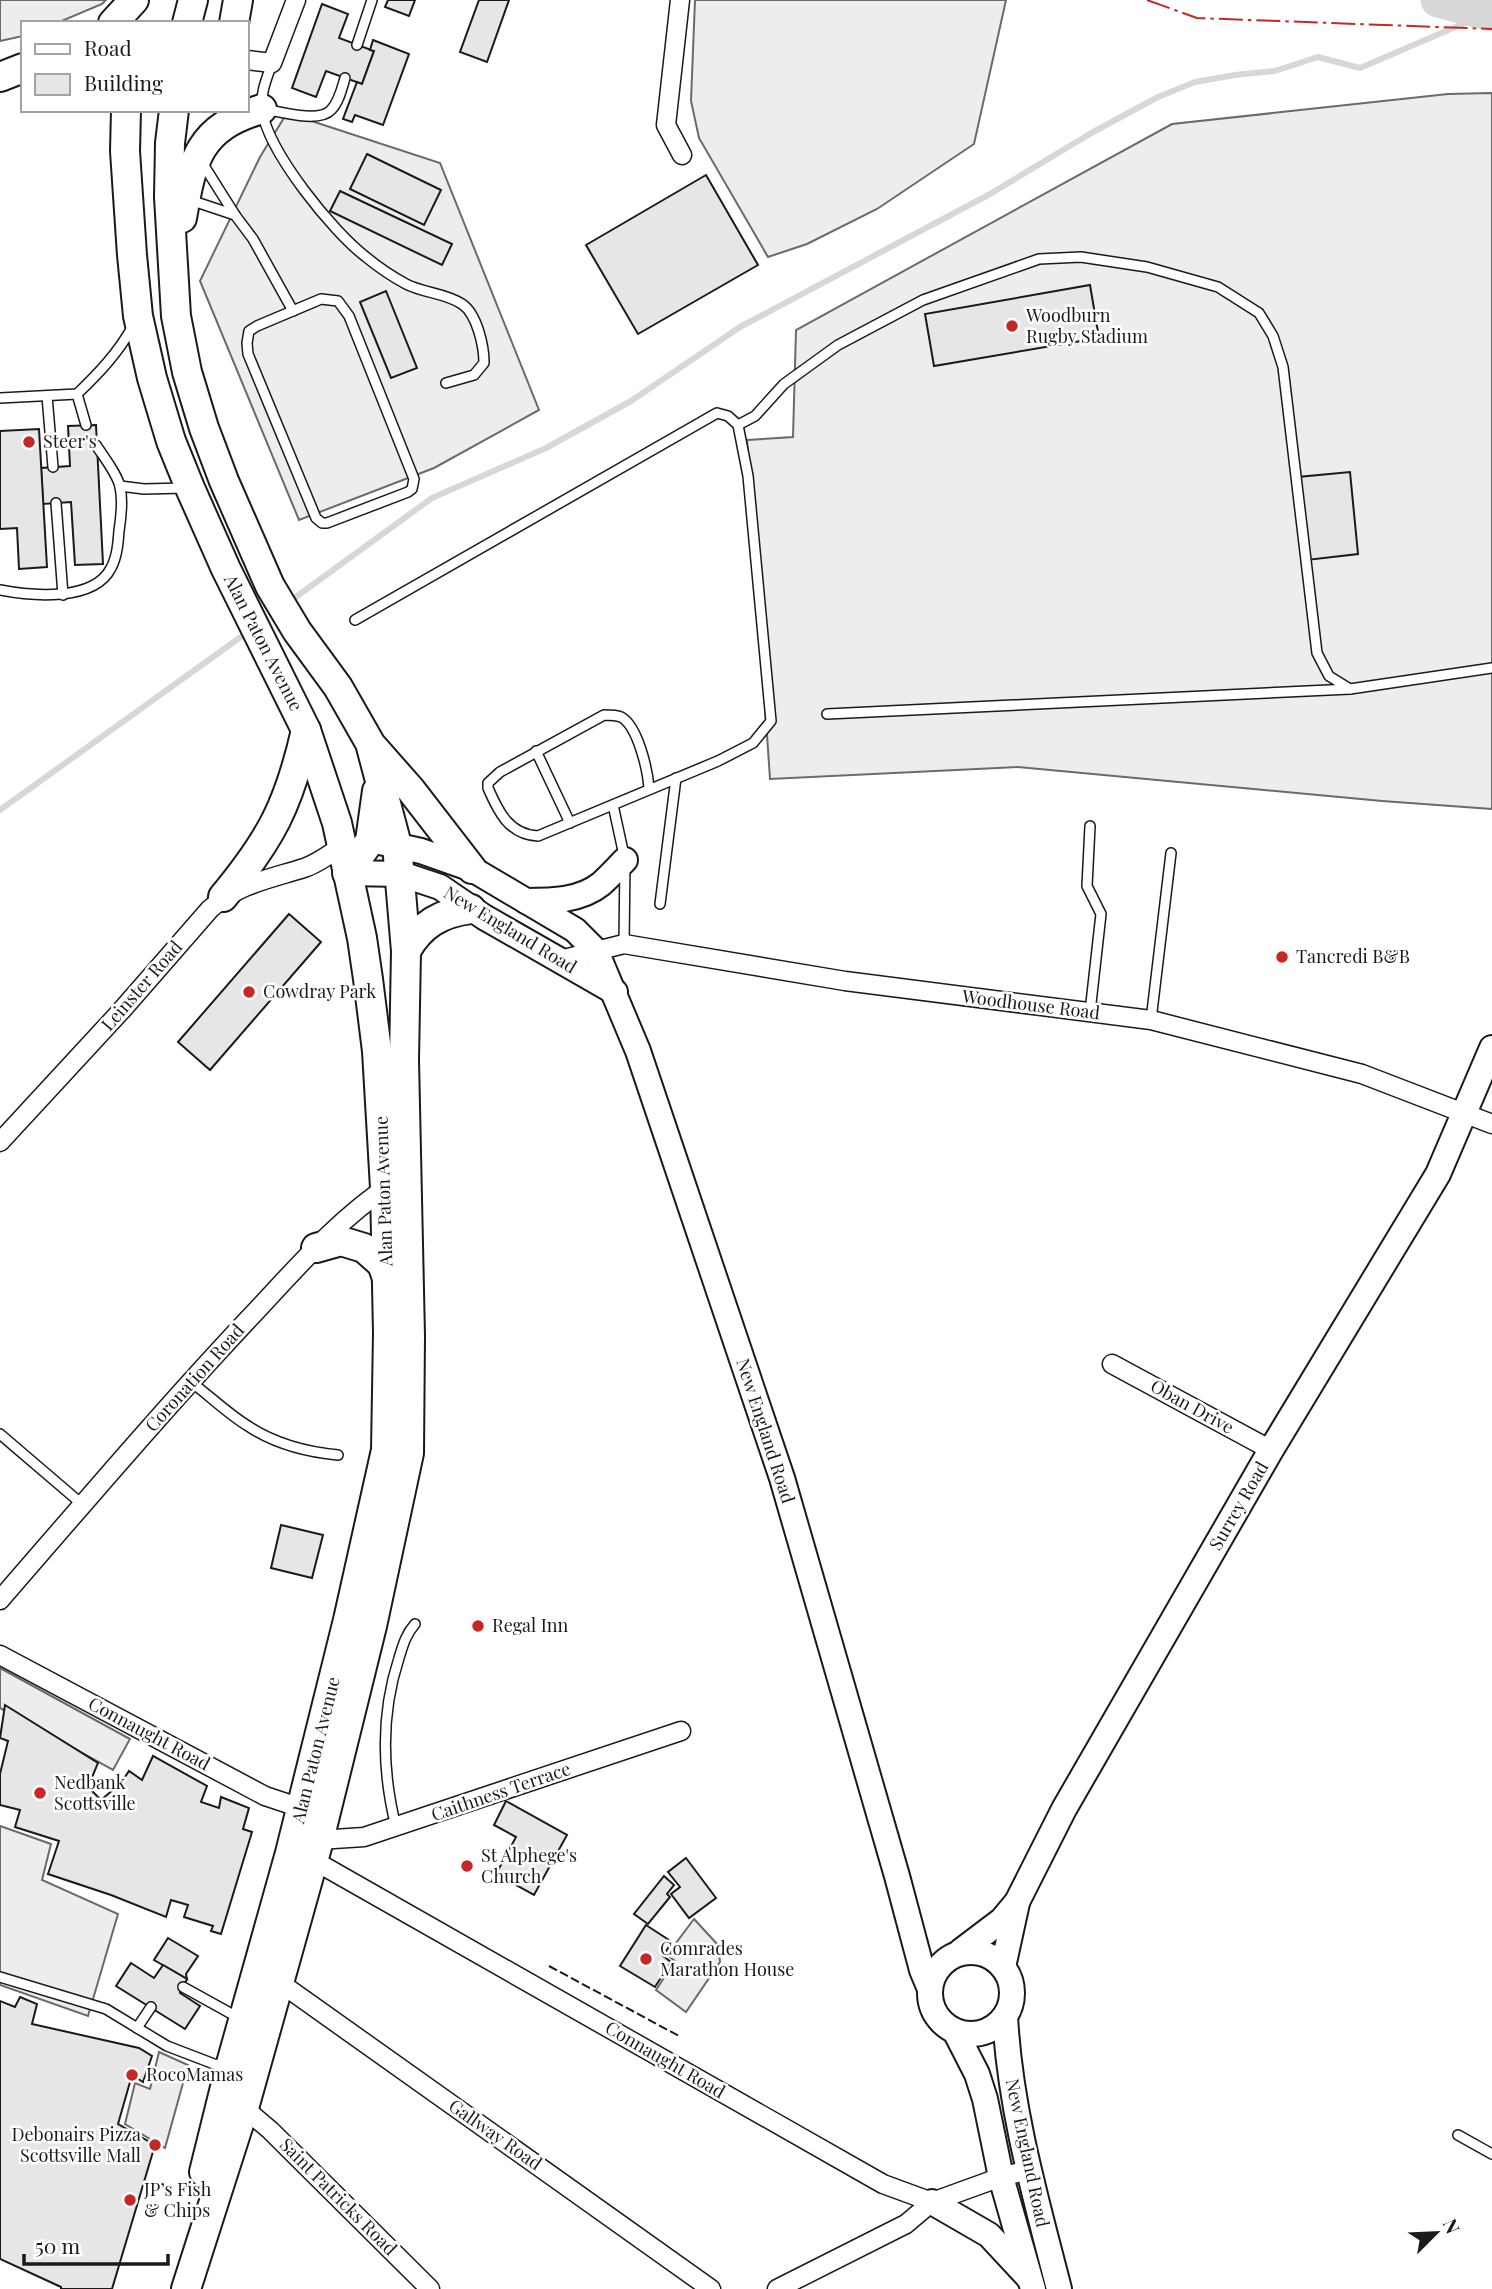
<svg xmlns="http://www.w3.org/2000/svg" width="1492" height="2289" font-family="'Playfair Display',serif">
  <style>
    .built { fill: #ededed; stroke: #6a6a6a; stroke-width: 2 }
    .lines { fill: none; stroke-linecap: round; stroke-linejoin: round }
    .stream { stroke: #d7d7d7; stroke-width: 6 }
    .river { stroke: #d7d7d7; stroke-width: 35 }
    .building { fill: #e6e6e6; stroke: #1a1a1a; stroke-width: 2 }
    .lane-casing { stroke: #1a1a1a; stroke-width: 12 }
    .street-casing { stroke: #1a1a1a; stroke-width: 21 }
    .secondary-casing { stroke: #1a1a1a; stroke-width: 28 }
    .primary-casing { stroke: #1a1a1a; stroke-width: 32 }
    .lane { stroke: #fff; stroke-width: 9 }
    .street { stroke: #fff; stroke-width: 18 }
    .secondary { stroke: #fff; stroke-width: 24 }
    .primary { stroke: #fff; stroke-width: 28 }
    .fence { stroke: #1a1a1a; stroke-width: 2; stroke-dasharray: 9 3.5; stroke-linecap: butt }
    .power { stroke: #c62828; stroke-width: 2; stroke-dasharray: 24 5 3.5 5; stroke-linecap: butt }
    .poi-dot { fill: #c62828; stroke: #fff; stroke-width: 2.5 }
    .labels { text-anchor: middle; stroke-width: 5; stroke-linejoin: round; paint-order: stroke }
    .poi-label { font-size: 18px; fill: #1a1a1a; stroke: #fff; text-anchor: start }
    .street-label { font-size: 18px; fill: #1a1a1a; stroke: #fff }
  </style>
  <rect width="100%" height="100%" fill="#fff"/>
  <g class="built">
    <polygon points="0,0 106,0 102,4 57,23 23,23 23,36 0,41"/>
    <polygon points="695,0 1006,0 974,144 877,209 807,244 768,257 699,138 691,101"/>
    <polygon points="1492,93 1492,809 1382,801 1018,767 770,779 747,440 793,437 796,330 1172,124 1448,94"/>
    <polygon points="287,113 440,163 539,410 434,468 299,520 200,281 260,157"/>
    <polygon points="0,1668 130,1739 113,1770 0,1708"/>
    <polygon points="0,1826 51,1844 42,1880 118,1914 88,2016 0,1985"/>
    <polygon points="694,1919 718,1945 720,1962 686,2012 656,1990 675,1961 667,1955"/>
    <polygon points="159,2052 188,2065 165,2148 125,2124 135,2083 150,2089"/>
  </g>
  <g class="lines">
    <g class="stream">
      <polyline points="289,602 432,498 546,448 631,401 740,327 990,194 1093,132 1158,97 1195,82 1235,75 1275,71 1318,57 1360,68 1488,13"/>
      <polyline points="0,810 249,631"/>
    </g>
    <polyline class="river" points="1438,0 1492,14"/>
  </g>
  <g class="building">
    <polygon points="388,0 415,0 409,16 385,7"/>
    <polygon points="479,0 509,0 487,62 460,52"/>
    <polygon points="322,4 348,14 339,38 374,51 362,84 326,71 316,97 292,88"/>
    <polygon points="373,40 409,54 383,125 355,115 352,122 343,119 357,82 362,84 374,51 370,50"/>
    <polygon points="367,154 441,190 424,225 350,189"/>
    <polygon points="706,175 758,265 638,334 586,245"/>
    <polygon points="340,191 452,244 442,265 330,211"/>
    <polygon points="1090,285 1099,338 934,366 925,314"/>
    <polygon points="386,291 417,368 391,378 360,302"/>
    <polygon points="96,425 103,564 75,565 71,502 43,504 41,468 70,466 68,426"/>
    <polygon points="39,429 47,567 19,569 17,528 0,529 0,431"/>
    <polygon points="1350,472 1358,554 1307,560 1298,477"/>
    <polygon points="289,914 321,942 210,1070 178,1042"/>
    <polygon points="281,1525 323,1535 312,1578 271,1568"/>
    <polygon points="5,1705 98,1763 88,1787 101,1800 121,1783 129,1771 142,1780 153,1756 207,1786 201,1802 219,1808 221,1797 249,1808 243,1829 252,1832 221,1934 211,1931 213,1926 184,1917 188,1905 171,1900 166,1917 111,1895 48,1874 59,1841 15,1827 20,1810 0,1805 0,1774 8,1741 0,1738"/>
    <polygon points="506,1801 567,1835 534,1895 496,1874 516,1837 494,1825"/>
    <polygon points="686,1858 716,1898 689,1918 671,1894 680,1887 668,1872"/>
    <polygon points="664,1876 674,1885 667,1894 670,1897 648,1924 634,1914"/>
    <polygon points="646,1925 672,1942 663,1956 671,1962 655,1987 620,1966"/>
    <polygon points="168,1938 198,1956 186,1974 187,1979 154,1960"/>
    <polygon points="131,1963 154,1978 163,1965 187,1979 180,1993 200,2006 185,2029 116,1986"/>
    <polygon points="20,1997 37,2004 32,2024 139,2048 152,2056 143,2082 132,2075 118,2124 155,2145 112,2289 61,2289 61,2287 0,2259 0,2001 15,2007"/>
  </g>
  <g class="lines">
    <defs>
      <g id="lane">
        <polyline points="357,45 372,0"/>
        <path d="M272,63C267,78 260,93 262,110C268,152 333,232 366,257C378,267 393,277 406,284C423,293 446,293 462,304C477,314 484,346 484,363L474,375L446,383"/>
        <path d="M264,109C281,112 319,123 331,110C339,102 342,88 345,78"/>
        <polyline points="201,161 235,215 253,239 293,311"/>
        <polyline points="190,200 235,215"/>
        <polygon points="321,299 338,301 349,316 414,479 412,489 408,492 327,523 322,523 316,518 248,354 247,343 249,331 257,326"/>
        <polyline points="77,394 86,425"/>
        <polyline points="47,396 53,467"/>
        <path d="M0,398L77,394C99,373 118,353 133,326"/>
        <polyline points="738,425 755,416 784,384 838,345 923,300 1039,259 1081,257 1147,267 1218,287 1259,313 1273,336 1283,367 1317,653 1329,676 1350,689"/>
        <polyline points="120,486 144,489 185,488"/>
        <polyline points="56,503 63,595"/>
        <path d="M0,590C31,596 94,602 111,568C117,557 118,544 119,531C121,518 123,500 120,487C118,475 103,456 96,445"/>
        <path d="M355,620L717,413L728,416L738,425L748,476L771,721L753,743L718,761L538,836C509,835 498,811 488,788V783L500,772L604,715C610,715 616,715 621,717C638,726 648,771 649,789"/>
        <polyline points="827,714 1350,689 1492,668"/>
        <polyline points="536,751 570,823"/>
        <polyline points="613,805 625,860 624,944"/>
        <polyline points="660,904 676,778"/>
        <polyline points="1090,1012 1101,914 1087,886 1090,826"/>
        <polyline points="1151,1020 1171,853"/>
        <path d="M191,1382C210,1396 228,1414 248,1426C275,1444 307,1452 338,1455"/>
        <polyline points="0,1434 83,1505"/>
        <path d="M396,1827C382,1771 381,1713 399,1658C403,1645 406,1634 415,1624"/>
        <polyline points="0,1977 106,2009 167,2046 214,2064 228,2067"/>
        <polyline points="183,1987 239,2018"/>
        <polyline points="137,2028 151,2007"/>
        <polyline points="1458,2135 1492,2154"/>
      </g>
      <g id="street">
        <polyline points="680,0 666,125 682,155"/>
        <polyline points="247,60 272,63 296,0"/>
        <polyline points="560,960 624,944 845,981 1151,1020 1362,1074 1492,1124"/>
        <path d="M0,1142L121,1011L210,909C238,884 269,879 304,868C317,864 330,854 342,846"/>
        <polyline points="1112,1364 1271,1450"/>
        <path d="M0,1600C85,1502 169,1403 258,1309C299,1265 340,1218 390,1185"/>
        <polyline points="0,1655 265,1796 301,1808"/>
        <polyline points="319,1840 364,1837 681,1731"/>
        <polyline points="313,1860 883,2184 932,2202 1001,2177 1028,2170"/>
        <polyline points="279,1982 711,2289"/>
        <polyline points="244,2108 270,2130 430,2289"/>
        <polyline points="777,2289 906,2224 932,2202"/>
      </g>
      <g id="secondary">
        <polyline points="380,842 421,851 472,869 575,930 596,951 638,1051 782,1478 897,1876 922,1970 930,1989"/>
        <polyline points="347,873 401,874 440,887 484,917 615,992"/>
        <path d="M526,901C551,901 580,901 601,884C609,877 617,868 625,860"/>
        <polyline points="961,1951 1002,1920 1017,1902 1064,1809 1271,1450 1438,1174 1492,1048"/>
        <circle cx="971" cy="1993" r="41"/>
        <polyline points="1003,1967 1017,1903"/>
        <path d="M1005,2016C1010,2110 1036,2199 1059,2289"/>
        <polyline points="955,2031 977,2074 985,2099 1001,2177 1033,2289"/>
        <polyline points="932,2202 989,2235 1028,2277"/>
      </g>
      <g id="primary">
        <polyline points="113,23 134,0"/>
        <polyline points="187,23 193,0"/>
        <polyline points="234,23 238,0"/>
        <polyline points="0,77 23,68"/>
        <polyline points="126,110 125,151 132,255 138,316 152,378 171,441 190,488 226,569 306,730 337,823 362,938 368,979 377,1051 385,1188 388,1333 386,1450 348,1620 290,1853 230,2067 204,2172"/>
        <polyline points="174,110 170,143 169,197 176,316 187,372 204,428 224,481 270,586 297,631 338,687 370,743 397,845 406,951 404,1060 410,1336 409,1453 372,1626 319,1840 244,2108 186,2289"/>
        <path d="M182,218C192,159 199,127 262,109"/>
        <polyline points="374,748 411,790 472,869"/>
        <polyline points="347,873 370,841 377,791"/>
        <path d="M223,897C271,839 289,805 306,730"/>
        <path d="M406,951C421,924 441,913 471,909"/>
        <polyline points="316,1248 341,1241 364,1248 382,1264 388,1281"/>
      </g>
    </defs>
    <use href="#lane" class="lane-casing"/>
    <use href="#street" class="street-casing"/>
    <use href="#secondary" class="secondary-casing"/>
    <use href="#primary" class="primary-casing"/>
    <use href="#lane" class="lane"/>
    <use href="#street" class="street"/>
    <use href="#secondary" class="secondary"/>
    <use href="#primary" class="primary"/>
    <polyline class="fence" points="549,1966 679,2036"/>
    <polyline class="power" points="1147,0 1197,18 1492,29"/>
  </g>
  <g class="poi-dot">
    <circle cx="1012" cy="326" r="7"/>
    <circle cx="29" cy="442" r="7"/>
    <circle cx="1282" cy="957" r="7"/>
    <circle cx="249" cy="992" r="7"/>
    <circle cx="478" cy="1626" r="7"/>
    <circle cx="40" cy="1793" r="7"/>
    <circle cx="467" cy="1866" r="7"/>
    <circle cx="646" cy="1959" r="7"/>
    <circle cx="132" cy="2075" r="7"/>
    <circle cx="155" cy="2145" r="7"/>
    <circle cx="130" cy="2200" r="7"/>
  </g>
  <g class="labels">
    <g class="poi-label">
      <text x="1026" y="322">Woodburn<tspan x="1026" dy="21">Rugby Stadium</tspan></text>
      <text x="43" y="448">Steer's</text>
      <text x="1296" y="963">Tancredi B&amp;B</text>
      <text x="263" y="998">Cowdray Park</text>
      <text x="492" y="1632">Regal Inn</text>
      <text x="54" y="1789">Nedbank<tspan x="54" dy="21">Scottsville</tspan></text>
      <text x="481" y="1862">St Alphege's<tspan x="481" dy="21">Church</tspan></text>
      <text x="660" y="1955">Comrades<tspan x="660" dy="21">Marathon House</tspan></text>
      <text x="146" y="2081">RocoMamas</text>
      <text x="141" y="2141" text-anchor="end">Debonairs Pizza<tspan x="141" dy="21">Scottsville Mall</tspan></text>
      <text x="144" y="2196">JP’s Fish<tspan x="144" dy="21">&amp; Chips</tspan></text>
    </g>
    <g class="street-label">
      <text transform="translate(263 643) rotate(63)" y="6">Alan Paton Avenue</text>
      <text transform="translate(510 930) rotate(31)" y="6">New England Road</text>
      <text transform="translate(142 986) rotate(-49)" y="6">Leinster Road</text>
      <text transform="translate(1031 1005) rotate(7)" y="6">Woodhouse Road</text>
      <text transform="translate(384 1191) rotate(-92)" y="6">Alan Paton Avenue</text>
      <text transform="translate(195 1378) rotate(-48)" y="6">Coronation Road</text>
      <text transform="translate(1192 1407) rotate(29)" y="6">Oban Drive</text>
      <text transform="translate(765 1431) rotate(72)" y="6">New England Road</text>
      <text transform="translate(1239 1506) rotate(-60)" y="6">Surrey Road</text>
      <text transform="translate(149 1734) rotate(28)" y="6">Connaught Road</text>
      <text transform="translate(316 1750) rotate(-76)" y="6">Alan Paton Avenue</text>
      <text transform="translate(501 1792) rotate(-19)" y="6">Caithness Terrace</text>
      <text transform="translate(665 2060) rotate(30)" y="6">Connaught Road</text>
      <text transform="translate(495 2135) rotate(35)" y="6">Gallway Road</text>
      <text transform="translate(1027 2153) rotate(78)" y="6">New England Road</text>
      <text transform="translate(338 2197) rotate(45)" y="6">Saint Patricks Road</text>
    </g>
  </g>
  <rect x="21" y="21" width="228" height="91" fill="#ffffff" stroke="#a3a3a3" stroke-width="2"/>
  <rect x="35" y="44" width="35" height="10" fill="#ffffff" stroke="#a3a3a3" stroke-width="2"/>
  <text x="84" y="56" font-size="21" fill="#1a1a1a">Road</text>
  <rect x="35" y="74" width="35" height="21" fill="#e6e6e6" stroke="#a3a3a3" stroke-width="2"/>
  <text x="84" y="91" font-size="21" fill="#1a1a1a">Building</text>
  <g transform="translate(1436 2233) rotate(66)" stroke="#ffffff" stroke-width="5" paint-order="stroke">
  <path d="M0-5L12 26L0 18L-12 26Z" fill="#1a1a1a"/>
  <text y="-10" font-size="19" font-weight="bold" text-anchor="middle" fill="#1a1a1a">N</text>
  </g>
  <path d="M24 2254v10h144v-10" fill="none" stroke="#1a1a1a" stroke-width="3.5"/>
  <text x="35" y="2254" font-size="21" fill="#1a1a1a" stroke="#ffffff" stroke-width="5" paint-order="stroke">50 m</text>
</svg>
